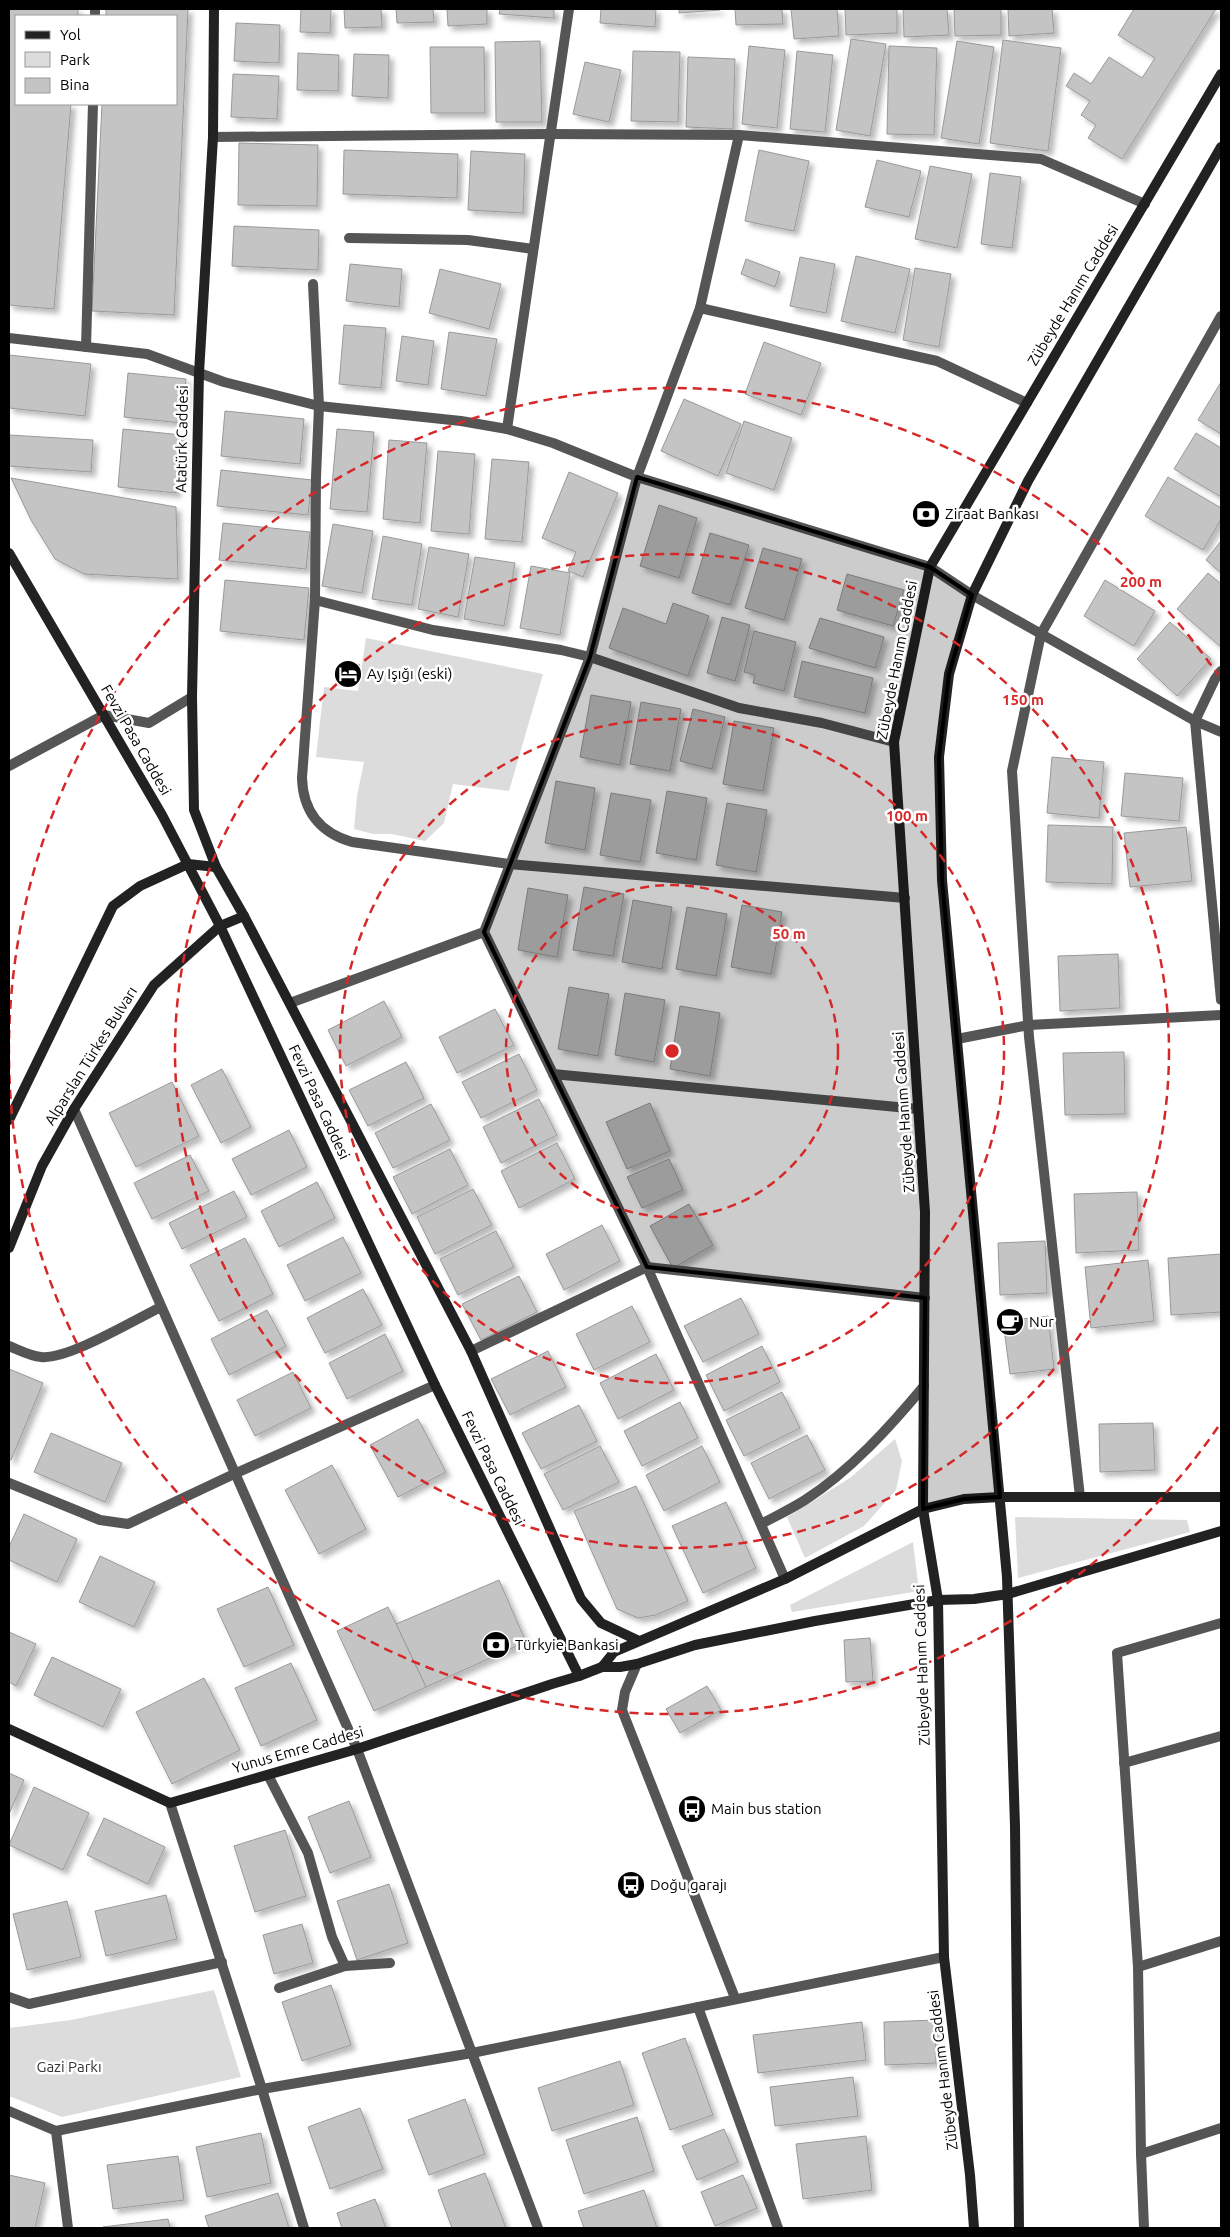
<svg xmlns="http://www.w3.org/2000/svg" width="1230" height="2237" font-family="Ubuntu,sans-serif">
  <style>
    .green { fill: #dcdcdc }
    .building { fill: #c4c4c4; stroke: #999; filter: url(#shadow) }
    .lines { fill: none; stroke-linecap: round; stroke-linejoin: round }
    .lane { stroke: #555; stroke-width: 10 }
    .street { stroke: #555; stroke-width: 10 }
    .secondary { stroke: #222; stroke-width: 10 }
    .marked { fill: #000; fill-opacity: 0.2; stroke: #000; stroke-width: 4; stroke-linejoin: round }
    .ring { fill: none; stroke: #d62828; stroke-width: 2.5; stroke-dasharray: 9 6 }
    .labels { text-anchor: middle; stroke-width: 5; stroke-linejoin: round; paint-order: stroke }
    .street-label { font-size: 15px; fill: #000; stroke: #fff }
    .poi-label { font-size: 15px; fill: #000; stroke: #fff; text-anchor: start }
    .park-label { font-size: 15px; fill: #333; stroke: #fff }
    .centre { fill: #d62828; stroke: #fff; stroke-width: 2.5 }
    .ring-label { font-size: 15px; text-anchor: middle; font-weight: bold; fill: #d62828; stroke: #fff; stroke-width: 5; stroke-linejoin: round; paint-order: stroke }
  </style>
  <defs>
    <filter id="shadow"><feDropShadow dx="4.5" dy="4.5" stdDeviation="2.5" flood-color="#0004"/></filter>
  </defs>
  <rect width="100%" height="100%" fill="#fff"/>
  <g class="green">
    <polygon points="366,638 543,674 509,791 453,784 444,823 425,841 392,834 373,834 354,829 357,796 364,762 316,757 324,687 358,691"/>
    <polygon points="895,1439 902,1461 896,1490 864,1526 805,1558 787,1517 850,1478"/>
    <polygon points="1015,1517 1187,1520 1190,1532 1018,1578"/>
    <polygon points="913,1542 919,1591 792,1612 790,1605"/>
    <polygon points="214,1990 241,2077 62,2117 9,2096 9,2028 71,2020"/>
  </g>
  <g class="building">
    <polygon points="9,9 78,9 78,16 16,16 16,104 71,104 54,309 9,305"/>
    <polygon points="106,9 188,9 174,315 92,311 102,104 176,104 176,16 106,16"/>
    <polygon points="301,9 331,9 330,33 300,32"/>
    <polygon points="344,9 381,9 382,27 345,28"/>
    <polygon points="396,9 433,9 434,22 397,23"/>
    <polygon points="447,9 487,9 487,24 448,26"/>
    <polygon points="500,9 554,9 554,18 499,14"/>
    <polygon points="601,9 656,9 655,27 600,23"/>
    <polygon points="679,9 720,9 720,10 679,13"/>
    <polygon points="735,9 782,9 783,24 736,25"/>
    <polygon points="791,9 837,9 839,36 794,39"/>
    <polygon points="845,9 897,9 897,33 846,35"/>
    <polygon points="903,9 947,9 949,35 904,37"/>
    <polygon points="954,9 1001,9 1001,35 955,36"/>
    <polygon points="1008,9 1052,9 1054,33 1009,36"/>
    <polygon points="1134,9 1216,9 1122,159 1088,138 1096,125 1081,115 1090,101 1066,86 1074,73 1091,84 1109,57 1142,78 1155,58 1118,35"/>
    <polygon points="236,23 280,25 279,63 234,61"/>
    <polygon points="851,39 886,44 870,136 836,130"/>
    <polygon points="1003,40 1061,48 1048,151 990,143"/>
    <polygon points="540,41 542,122 496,122 495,42"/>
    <polygon points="957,41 994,47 979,144 941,138"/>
    <polygon points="749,46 785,50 777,128 742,124"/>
    <polygon points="889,46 937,48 934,135 887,134"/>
    <polygon points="430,47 484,47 485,113 431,113"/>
    <polygon points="633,51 680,52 678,122 631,121"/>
    <polygon points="797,51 833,55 825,132 790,129"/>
    <polygon points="298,53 339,55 338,91 297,90"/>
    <polygon points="354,54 389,55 388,98 352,96"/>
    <polygon points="688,57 735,59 733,129 686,127"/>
    <polygon points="585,62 621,70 609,122 573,114"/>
    <polygon points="233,74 279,76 277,119 231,117"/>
    <polygon points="239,143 318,145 317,206 238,205"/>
    <polygon points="344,150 458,154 457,198 343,194"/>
    <polygon points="759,150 809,161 794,231 745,221"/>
    <polygon points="471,151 525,154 523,213 468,210"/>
    <polygon points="877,160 921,171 909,217 865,207"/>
    <polygon points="930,166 972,174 957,248 915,239"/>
    <polygon points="990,173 1021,177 1012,248 981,244"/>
    <polygon points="234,226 319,230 318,270 232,266"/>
    <polygon points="856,256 910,269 895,333 841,321"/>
    <polygon points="800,257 835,264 826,313 790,306"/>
    <polygon points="746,259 780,272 775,287 741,274"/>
    <polygon points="350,264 402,269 399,307 346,301"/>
    <polygon points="915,268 951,274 939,347 903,340"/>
    <polygon points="440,269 501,284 489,329 429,313"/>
    <polygon points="344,325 386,328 381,388 339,384"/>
    <polygon points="449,332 497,339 486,396 441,389"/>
    <polygon points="402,336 434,341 428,385 396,381"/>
    <polygon points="764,342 821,363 801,415 745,394"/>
    <polygon points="9,355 91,364 85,416 9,408"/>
    <polygon points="128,373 186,379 182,423 124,417"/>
    <polygon points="1221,382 1221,434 1198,420"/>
    <polygon points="684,399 741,424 718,476 661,451"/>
    <polygon points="225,411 304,419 300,464 221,456"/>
    <polygon points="744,421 792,438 774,490 726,473"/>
    <polygon points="123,429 182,435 176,493 118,487"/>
    <polygon points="337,429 374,432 367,512 330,509"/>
    <polygon points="1196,433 1221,448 1221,497 1174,469"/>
    <polygon points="9,435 93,440 91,472 9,466"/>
    <polygon points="389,440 427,443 420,523 383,519"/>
    <polygon points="438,451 475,454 469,534 431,531"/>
    <polygon points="492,459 529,462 522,542 485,539"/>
    <polygon points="221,470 312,480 308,515 217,506"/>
    <polygon points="569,472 618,493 583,577 568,571 576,552 542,538"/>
    <polygon points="1168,477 1221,508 1221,519 1203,550 1145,516"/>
    <polygon points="11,478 176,507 178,579 84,574 55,559 31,520"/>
    <polygon points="659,505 697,518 679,578 640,566"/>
    <polygon points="223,523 310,532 306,569 219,560"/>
    <polygon points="333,524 373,531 362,593 322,586"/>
    <polygon points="710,533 749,545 730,605 692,593"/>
    <polygon points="383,536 422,544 412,605 372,599"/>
    <polygon points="1221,541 1221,573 1206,560"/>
    <polygon points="429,547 469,554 458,617 418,609"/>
    <polygon points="763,548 802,559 784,620 745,608"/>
    <polygon points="475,557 515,563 504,626 464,619"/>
    <polygon points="531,566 570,573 560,635 520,628"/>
    <polygon points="1208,573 1221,584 1221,647 1177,609"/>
    <polygon points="847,574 904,590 893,626 837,610"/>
    <polygon points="225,580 309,588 304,640 220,631"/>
    <polygon points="1105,580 1155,611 1134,646 1084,616"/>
    <polygon points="673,603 709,616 688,676 609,648 623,608 666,624"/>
    <polygon points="722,617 750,625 735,681 707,673"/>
    <polygon points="820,618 884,637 875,668 809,648"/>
    <polygon points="1170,622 1211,659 1177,696 1137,659"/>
    <polygon points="754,631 796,642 784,691 753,683 755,675 744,672"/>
    <polygon points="802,661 873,678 865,713 794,697"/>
    <polygon points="591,695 631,702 620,765 580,757"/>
    <polygon points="641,702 681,709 670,771 630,764"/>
    <polygon points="693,709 725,717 712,769 680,761"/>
    <polygon points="734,721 774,728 763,791 723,784"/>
    <polygon points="1052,757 1104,762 1099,818 1047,813"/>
    <polygon points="1125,773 1183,778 1179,821 1121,816"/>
    <polygon points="556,781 595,788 585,850 545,843"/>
    <polygon points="667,791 707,798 696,860 656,853"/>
    <polygon points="611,793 651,800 640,862 600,855"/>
    <polygon points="727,803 767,810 756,872 716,865"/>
    <polygon points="1048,825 1113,827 1112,884 1046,882"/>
    <polygon points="1186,827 1192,881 1130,887 1124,833"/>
    <polygon points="584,887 624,894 613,956 573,950"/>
    <polygon points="528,888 568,895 557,957 518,950"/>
    <polygon points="633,900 672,907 662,969 622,962"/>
    <polygon points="742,905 782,912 771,974 731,967"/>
    <polygon points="687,907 727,914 716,976 676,969"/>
    <polygon points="1118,954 1120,1008 1060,1011 1058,956"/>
    <polygon points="569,987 609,994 598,1056 558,1049"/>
    <polygon points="625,993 665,1000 654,1062 615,1055"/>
    <polygon points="384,1001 402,1037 346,1066 328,1030"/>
    <polygon points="680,1006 720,1013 710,1076 670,1069"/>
    <polygon points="495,1009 514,1045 457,1073 439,1037"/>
    <polygon points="1124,1052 1125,1114 1065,1115 1063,1053"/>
    <polygon points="519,1054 537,1090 481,1118 462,1082"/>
    <polygon points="406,1062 424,1098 368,1126 349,1090"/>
    <polygon points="222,1069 251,1127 221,1143 191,1085"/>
    <polygon points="172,1082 199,1136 136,1167 109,1113"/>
    <polygon points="539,1099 557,1135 501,1163 483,1127"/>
    <polygon points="650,1103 670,1151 627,1169 606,1122"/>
    <polygon points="431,1104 450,1140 393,1168 375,1133"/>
    <polygon points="289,1130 307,1167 251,1195 232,1159"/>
    <polygon points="557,1143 575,1179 519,1208 501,1171"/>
    <polygon points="450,1149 468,1185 412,1214 393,1177"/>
    <polygon points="190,1155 209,1191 152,1219 134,1183"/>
    <polygon points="669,1159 683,1190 642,1208 627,1177"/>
    <polygon points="317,1182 335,1218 279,1247 261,1211"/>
    <polygon points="473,1189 492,1225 435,1254 417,1217"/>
    <polygon points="234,1191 247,1217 182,1249 169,1223"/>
    <polygon points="1137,1192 1139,1250 1076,1253 1074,1194"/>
    <polygon points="689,1204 713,1245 673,1268 650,1226"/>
    <polygon points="602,1225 620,1261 564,1290 546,1254"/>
    <polygon points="496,1231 514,1267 458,1295 440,1259"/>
    <polygon points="343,1237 361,1273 305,1301 287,1265"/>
    <polygon points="245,1238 273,1294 219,1321 190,1265"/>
    <polygon points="1045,1241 1047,1293 1000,1295 998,1243"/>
    <polygon points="1221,1254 1221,1312 1171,1315 1168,1258"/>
    <polygon points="1148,1260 1154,1321 1091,1328 1085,1267"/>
    <polygon points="519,1276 537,1312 481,1340 462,1304"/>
    <polygon points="363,1289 382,1325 325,1353 307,1318"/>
    <polygon points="741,1298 759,1334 703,1362 684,1326"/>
    <polygon points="632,1306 650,1342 594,1370 576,1334"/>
    <polygon points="267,1310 286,1346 229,1375 211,1339"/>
    <polygon points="1048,1316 1054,1369 1010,1374 1003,1321"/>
    <polygon points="385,1334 403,1371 347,1399 329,1363"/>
    <polygon points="762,1346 780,1382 724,1411 706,1375"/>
    <polygon points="548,1351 566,1387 510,1415 491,1379"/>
    <polygon points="656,1354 674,1390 618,1419 600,1383"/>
    <polygon points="9,1369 43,1383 11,1460 9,1459"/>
    <polygon points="293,1372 311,1408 255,1436 237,1400"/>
    <polygon points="782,1392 800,1428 744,1456 726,1420"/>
    <polygon points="680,1402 698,1438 642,1466 624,1431"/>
    <polygon points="579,1405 597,1441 541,1469 522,1433"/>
    <polygon points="418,1419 446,1472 398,1497 370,1445"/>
    <polygon points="1153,1423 1155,1470 1100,1472 1099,1424"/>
    <polygon points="51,1433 122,1463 105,1502 34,1472"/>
    <polygon points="807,1435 825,1470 769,1499 751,1463"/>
    <polygon points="600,1446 619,1482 563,1510 544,1474"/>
    <polygon points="702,1446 720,1482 664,1511 646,1475"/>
    <polygon points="332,1465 366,1529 319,1554 285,1490"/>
    <polygon points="636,1486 688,1601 656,1615 638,1618 617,1609 574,1511"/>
    <polygon points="726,1502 756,1568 703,1593 672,1526"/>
    <polygon points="24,1514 77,1539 57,1582 9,1560 9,1547"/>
    <polygon points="100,1556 155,1582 134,1627 79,1602"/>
    <polygon points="499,1580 526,1642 426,1687 396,1624"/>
    <polygon points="268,1587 294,1645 244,1667 217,1609"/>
    <polygon points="388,1607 426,1687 374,1711 337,1631"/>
    <polygon points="9,1632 36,1644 16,1686 9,1682"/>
    <polygon points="870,1638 873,1681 846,1682 844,1640"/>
    <polygon points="52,1657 121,1689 103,1727 34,1695"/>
    <polygon points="291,1663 317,1720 261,1746 235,1688"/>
    <polygon points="204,1678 240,1750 172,1784 136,1712"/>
    <polygon points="707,1686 721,1710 680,1733 666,1709"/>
    <polygon points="9,1773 24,1780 9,1814"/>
    <polygon points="34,1787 89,1813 63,1870 9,1845"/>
    <polygon points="349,1801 371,1857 330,1873 308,1817"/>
    <polygon points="104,1818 165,1847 148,1884 87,1855"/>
    <polygon points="285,1830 306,1896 255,1912 234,1846"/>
    <polygon points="389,1884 408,1943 357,1960 337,1901"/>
    <polygon points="166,1895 177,1939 106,1956 95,1911"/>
    <polygon points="67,1901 81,1957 27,1970 13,1914"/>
    <polygon points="302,1924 313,1963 274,1974 263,1935"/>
    <polygon points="331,1985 351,2045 302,2061 282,2002"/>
    <polygon points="935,2020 936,2063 885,2065 884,2022"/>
    <polygon points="862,2022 866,2060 758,2073 753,2035"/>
    <polygon points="685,2038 713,2115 670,2130 642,2053"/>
    <polygon points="620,2061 634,2105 552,2131 538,2088"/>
    <polygon points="853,2077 858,2116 775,2126 770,2087"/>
    <polygon points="465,2099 485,2154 429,2175 408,2120"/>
    <polygon points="360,2108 383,2169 330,2189 308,2127"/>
    <polygon points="637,2117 654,2171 584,2194 566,2140"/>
    <polygon points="724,2129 738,2162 697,2180 682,2146"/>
    <polygon points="261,2133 271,2183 207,2197 196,2147"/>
    <polygon points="866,2136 872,2190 803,2199 796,2144"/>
    <polygon points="178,2156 184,2200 113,2209 107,2165"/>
    <polygon points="485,2173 506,2228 452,2228 438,2190"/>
    <polygon points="9,2175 45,2183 35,2228 9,2228"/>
    <polygon points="743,2175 757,2208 715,2226 701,2192"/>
    <polygon points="644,2190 657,2228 584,2228 578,2211"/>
    <polygon points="278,2193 289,2228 209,2228 205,2216"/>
    <polygon points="375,2199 386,2228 342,2228 337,2213"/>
    <polygon points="168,2219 170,2228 103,2227"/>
  </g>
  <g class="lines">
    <g class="lane">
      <polyline points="349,238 468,240 533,249"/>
      <polyline points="313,284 319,406"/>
      <path d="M761,1524C776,1516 791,1509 805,1500C850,1471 890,1427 924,1386"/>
      <polyline points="637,1664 625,1692 622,1710 735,1998"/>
    </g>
    <g class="street">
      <polyline points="95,16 95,9"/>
      <polyline points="739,135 700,308 637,477 590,657 484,932 647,1267 785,1579"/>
      <polyline points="213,137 550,134 739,135 1041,159 1145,204"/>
      <polyline points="700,308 937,361 1027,403"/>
      <polyline points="9,338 147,354 224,382 319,406 461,421 507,429 553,443 637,477 930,567 972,595 1195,721 1221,732"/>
      <polyline points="86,347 93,104"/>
      <path d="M319,406L316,477L315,600L302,778C303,811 320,833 352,842L509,864L905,898"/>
      <polyline points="507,429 569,9"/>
      <polyline points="315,600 433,630 561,650 590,657 739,708 822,723 894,742"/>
      <polyline points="1221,671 1215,679 1195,721 1221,1000"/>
      <polyline points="9,766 104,715 149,723 192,697"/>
      <polyline points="290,1003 484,932"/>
      <polyline points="957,1039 1029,1025 1221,1015"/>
      <polyline points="553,1074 918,1109"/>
      <path d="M74,1109L357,1749L472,2053C629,2021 786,1988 944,1957"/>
      <path d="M9,1346C19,1350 30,1356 41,1357C68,1360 134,1320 161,1307"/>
      <polyline points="471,1351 647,1267 925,1298"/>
      <polyline points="9,1483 100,1520 128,1524 234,1474 435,1385"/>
      <polyline points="1080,1497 1029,1037 1012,771 1041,634 1221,316"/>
      <polyline points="1124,1763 1221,1736"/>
      <polyline points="268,1775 308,1853 332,1937 345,1966 390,1963"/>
      <polyline points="170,1803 262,2089 304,2228"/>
      <polyline points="1138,1967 1221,1941"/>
      <polyline points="279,1988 345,1966"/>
      <polyline points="9,1997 29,2004 222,1962"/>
      <polyline points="698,2007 778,2228"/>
      <polyline points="9,2111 56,2131 262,2089 472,2053 538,2228"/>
      <polyline points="56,2131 68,2228"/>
      <polyline points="1141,2154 1221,2128"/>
      <polyline points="1144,2228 1141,2154 1138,1967 1117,1653 1221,1623"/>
    </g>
    <g class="secondary">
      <polyline points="214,9 213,137 199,373 192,697 194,810 216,867 244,916 471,1351 581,1599 601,1623 637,1640"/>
      <polyline points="9,553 162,815 220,926 435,1385 579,1676"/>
      <polyline points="9,1120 113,906 140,886 188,864 216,867"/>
      <polyline points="9,1248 42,1166 74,1109 154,985 220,926 244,916"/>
      <polyline points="602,1667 614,1652 785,1579 923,1509 964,1499 1000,1497 1221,1497"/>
      <polyline points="9,1729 170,1803 357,1749 552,1684 579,1676 602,1667 620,1667 637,1664 695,1645 815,1621 938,1600 974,1599 1008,1594 1221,1531"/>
      <polyline points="974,2228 970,2175 944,1957 938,1600 923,1509 925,1212 894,742 930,567 1221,74"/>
      <polyline points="1019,2228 1015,1826 1007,1577 942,880 939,757 949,674 972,595 1028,481 1221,147"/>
    </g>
  </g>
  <path class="marked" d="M637,477L930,567L972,595L949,674L939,757L942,880L1000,1497L964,1499L923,1509L925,1298L647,1267L484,932L590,657Z"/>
  <g class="ring">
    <circle cx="672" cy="1051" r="166"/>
    <circle cx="672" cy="1051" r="332"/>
    <circle cx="672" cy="1051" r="497"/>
    <path d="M1218 1427A663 663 0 1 1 1218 675"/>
  </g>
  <defs>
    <symbol id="bank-disc" viewBox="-11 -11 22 22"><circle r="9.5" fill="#000" stroke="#fff"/><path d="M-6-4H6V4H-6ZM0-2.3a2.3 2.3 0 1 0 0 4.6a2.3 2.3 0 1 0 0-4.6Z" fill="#fff"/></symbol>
    <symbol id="hotel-disc" viewBox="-11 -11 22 22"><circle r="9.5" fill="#000" stroke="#fff"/><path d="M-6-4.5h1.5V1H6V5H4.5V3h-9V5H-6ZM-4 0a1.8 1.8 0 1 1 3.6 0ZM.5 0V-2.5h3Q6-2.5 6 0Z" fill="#fff"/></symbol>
    <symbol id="cafe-disc" viewBox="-11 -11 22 22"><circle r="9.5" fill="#000" stroke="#fff"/><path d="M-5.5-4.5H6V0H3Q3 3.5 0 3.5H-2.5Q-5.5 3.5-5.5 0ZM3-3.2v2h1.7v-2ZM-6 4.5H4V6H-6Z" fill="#fff"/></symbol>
    <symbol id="bus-disc" viewBox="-11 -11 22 22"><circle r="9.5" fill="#000" stroke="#fff"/><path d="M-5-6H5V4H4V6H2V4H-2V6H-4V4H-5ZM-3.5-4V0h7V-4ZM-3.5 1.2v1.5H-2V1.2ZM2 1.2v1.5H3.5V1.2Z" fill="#fff"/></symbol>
  </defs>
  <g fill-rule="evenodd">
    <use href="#bank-disc" x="910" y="498" width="32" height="32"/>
    <use href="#hotel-disc" x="332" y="658" width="32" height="32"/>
    <use href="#cafe-disc" x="994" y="1306" width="32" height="32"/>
    <use href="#bank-disc" x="480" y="1629" width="32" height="32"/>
    <use href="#bus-disc" x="676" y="1793" width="32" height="32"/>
    <use href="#bus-disc" x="615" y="1869" width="32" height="32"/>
  </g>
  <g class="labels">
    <g class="street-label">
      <text transform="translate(1073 295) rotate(-59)" y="5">Zübeyde Hanım Caddesi</text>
      <text transform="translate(182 439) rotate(-89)" y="5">Atatürk Caddesi</text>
      <text transform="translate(897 660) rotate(-79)" y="5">Zübeyde Hanım Caddesi</text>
      <text transform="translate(136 740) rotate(60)" y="5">Fevzi Pasa Caddesi</text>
      <text transform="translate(91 1056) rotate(-58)" y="5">Alparslan Türkes Bulvarı</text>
      <text transform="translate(319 1102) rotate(65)" y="5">Fevzi Pasa Caddesi</text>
      <text transform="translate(904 1112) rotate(-94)" y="5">Zübeyde Hanım Caddesi</text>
      <text transform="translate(493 1468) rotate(64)" y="5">Fevzi Pasa Caddesi</text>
      <text transform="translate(922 1665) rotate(-92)" y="5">Zübeyde Hanım Caddesi</text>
      <text transform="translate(298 1750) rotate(-16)" y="5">Yunus Emre Caddesi</text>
      <text transform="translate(943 2070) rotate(-97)" y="5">Zübeyde Hanım Caddesi</text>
    </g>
    <g class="poi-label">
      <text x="945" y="519">Ziraat Bankası</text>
      <text x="367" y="679">Ay Işığı (eski)</text>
      <text x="1029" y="1327">Nur</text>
      <text x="515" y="1650">Türkyie Bankasi</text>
      <text x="711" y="1814">Main bus station</text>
      <text x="650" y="1890">Doğu garajı</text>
    </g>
    <g class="park-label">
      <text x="69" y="2072">Gazi Parkı</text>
    </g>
  </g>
  <circle cx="672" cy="1051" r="8" class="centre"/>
  <g class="ring-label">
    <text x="1141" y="587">200 m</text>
    <text x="1023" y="705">150 m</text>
    <text x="907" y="821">100 m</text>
    <text x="789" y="939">50 m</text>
  </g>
  <rect width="1230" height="2237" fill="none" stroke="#000000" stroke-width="20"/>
  <rect x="15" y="15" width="162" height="90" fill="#ffffff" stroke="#999999"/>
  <rect x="25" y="31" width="25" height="8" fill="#222222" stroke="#999999"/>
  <text x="60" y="40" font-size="15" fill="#000000">Yol</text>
  <rect x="25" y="52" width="25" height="15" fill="#dcdcdc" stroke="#999999"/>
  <text x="60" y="65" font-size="15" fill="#000000">Park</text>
  <rect x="25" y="78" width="25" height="15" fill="#c4c4c4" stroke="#999999"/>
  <text x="60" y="90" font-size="15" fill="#000000">Bina</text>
</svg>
